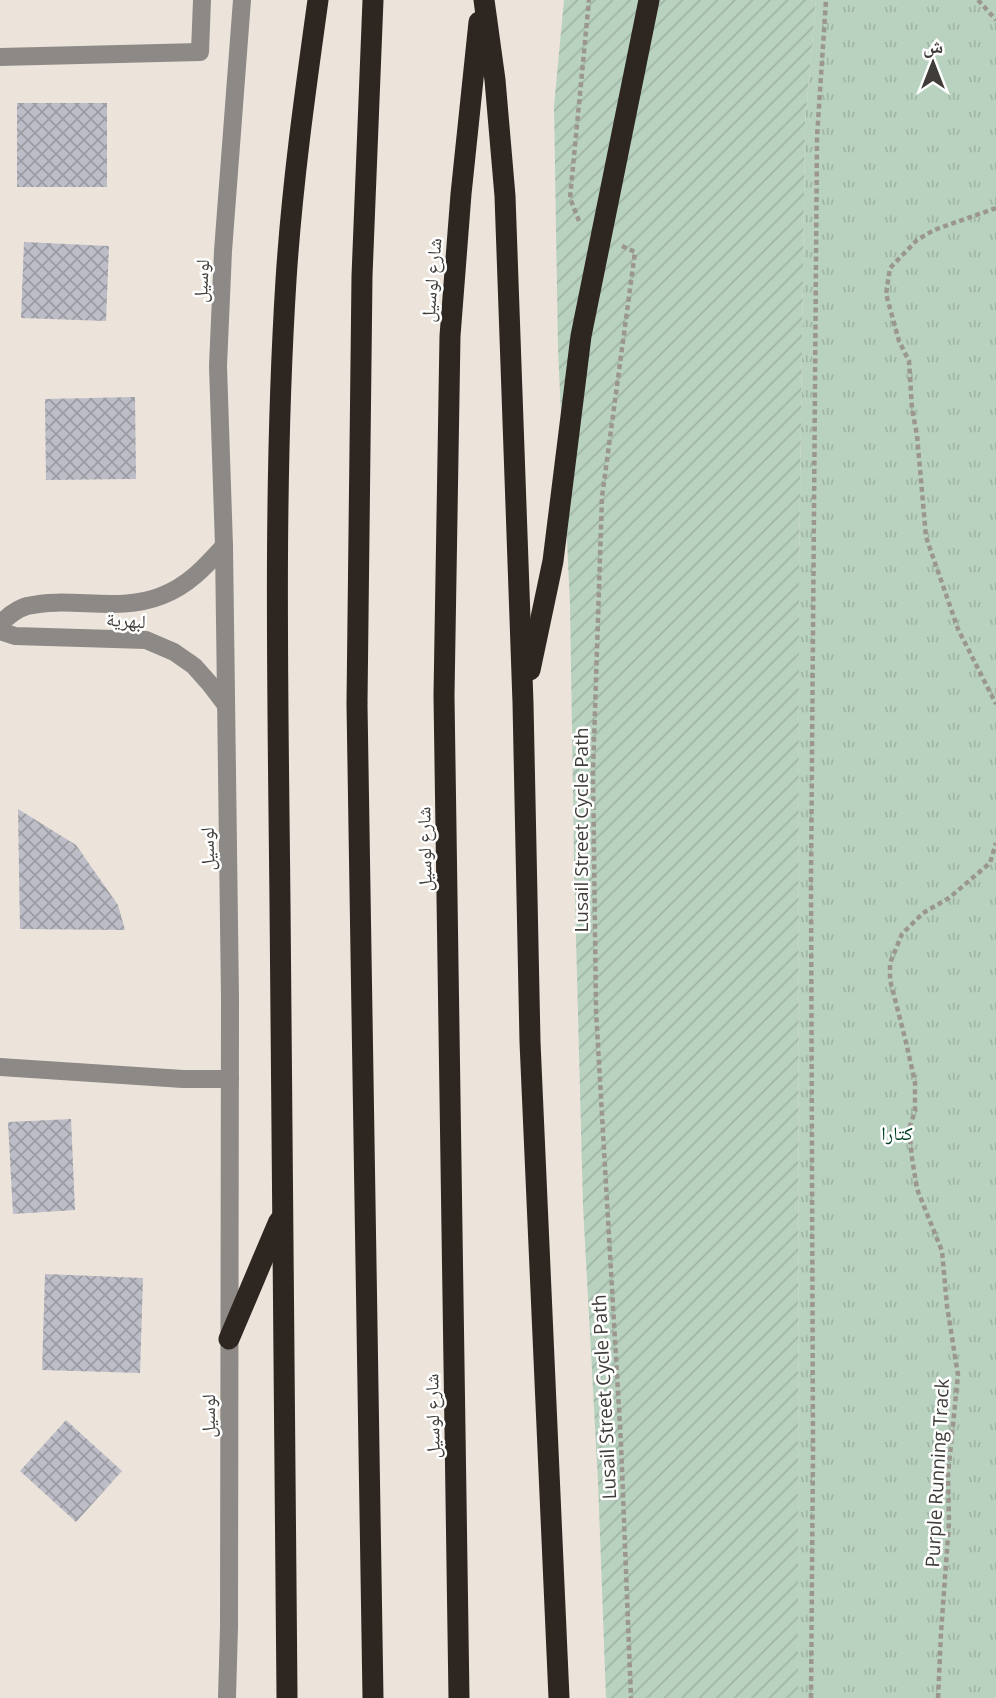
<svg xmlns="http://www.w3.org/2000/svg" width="996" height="1698" font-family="'Open Sans','Noto Naskh Arabic',sans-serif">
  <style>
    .park { fill: url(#park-tufts) }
    .garden { fill: url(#garden-furrows) }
    .building { fill: url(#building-cross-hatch) }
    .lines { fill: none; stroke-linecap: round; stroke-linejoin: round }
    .path { stroke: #9b968e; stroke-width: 4.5; stroke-dasharray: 5 3.5; stroke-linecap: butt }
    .minor { stroke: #8d8986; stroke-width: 18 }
    .highway { stroke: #2e2721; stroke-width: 21 }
    .labels { text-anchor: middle; stroke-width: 5; stroke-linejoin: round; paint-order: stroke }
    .street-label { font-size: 19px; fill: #403d39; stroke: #fff }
    .park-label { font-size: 19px; fill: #004222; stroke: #fff }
  </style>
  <defs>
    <pattern id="park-tufts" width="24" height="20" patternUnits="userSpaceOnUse" patternTransform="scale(1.75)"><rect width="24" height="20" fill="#b9d2c0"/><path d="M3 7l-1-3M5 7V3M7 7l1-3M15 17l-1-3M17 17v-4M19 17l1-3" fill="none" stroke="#a0b5a6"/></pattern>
    <pattern id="garden-furrows" width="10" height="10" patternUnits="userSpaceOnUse" patternTransform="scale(1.75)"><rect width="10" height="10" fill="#b9d2c0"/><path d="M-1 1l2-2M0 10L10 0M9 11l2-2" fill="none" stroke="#a0b5a6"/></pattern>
    <pattern id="building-cross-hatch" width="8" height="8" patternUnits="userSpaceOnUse" patternTransform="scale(1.75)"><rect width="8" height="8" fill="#bdbdc8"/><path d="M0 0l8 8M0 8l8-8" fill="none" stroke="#9b9ba3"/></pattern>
  </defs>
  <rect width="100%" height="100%" fill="#ece4da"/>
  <polygon class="park" points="816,0 996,0 996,1698 798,1698 799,568 805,123"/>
  <polygon class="garden" points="564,0 816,0 805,123 799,568 798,1698 606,1698 598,1481 583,1206 574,861 570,604 558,350 554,106"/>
  <g class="building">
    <rect x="17" y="103" width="90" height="84"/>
    <polygon points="24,242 109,246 106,321 21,318"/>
    <polygon points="135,397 136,479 46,480 45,399"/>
    <polygon points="18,809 76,845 118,905 125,930 20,929"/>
    <polygon points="71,1119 75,1210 13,1214 8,1122"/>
    <polygon points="45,1274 143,1278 140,1373 42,1370"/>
    <polygon points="66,1420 122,1471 76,1522 20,1471"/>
  </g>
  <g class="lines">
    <g class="path">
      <polyline points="978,0 996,20"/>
      <polyline points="996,208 934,230 917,240 890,268 886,294 899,341 909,361 912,409 917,435 926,537 958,629 996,704"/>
      <polyline points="579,221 570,198 589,0"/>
      <polyline points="622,246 635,252 602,497 593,771 596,1011 621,1444 631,1698"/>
      <polyline points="811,1698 813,1451 811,881 817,137 826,0"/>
      <polyline points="938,1698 941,1633 949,1522 948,1474 958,1375 947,1306 942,1251 917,1189 912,1158 909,1129 915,1111 915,1082 905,1038 890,980 890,963 902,934 923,913 949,898 990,863 996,843"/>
    </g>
    <g class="minor">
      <polyline points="0,57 200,52 202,0"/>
      <path d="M0,624C8,616 16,609 27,606C71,596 118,613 161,596C188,586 206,566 224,546"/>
      <polyline points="0,631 15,636 146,640 174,652 194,666 210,684 226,705"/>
      <polyline points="0,1067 183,1079 230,1079"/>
      <polyline points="227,1698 229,1627 230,998 224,546 218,366 223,251 242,0"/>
    </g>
    <g class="highway">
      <polyline points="484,0 495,80 505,196 523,703 530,1042 559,1698"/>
      <polyline points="530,670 553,561 581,336 649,0"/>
      <polyline points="229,1339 279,1221"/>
      <path d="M287,1698C285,1433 282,1168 280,904C278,696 273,487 286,280C292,186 305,93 318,0"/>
      <polyline points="373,1698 357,704 362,276 373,0"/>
      <polyline points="459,1698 444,696 450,336 461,194 479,22"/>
    </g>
  </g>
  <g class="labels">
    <g class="street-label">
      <text transform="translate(431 280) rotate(-85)" y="7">شارع لوسيل</text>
      <text transform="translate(201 281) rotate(-87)" y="7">لوسيل</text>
      <text transform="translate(126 620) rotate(4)" y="7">لبهرية</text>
      <text transform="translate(581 830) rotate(-90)" y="7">Lusail Street Cycle Path</text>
      <text transform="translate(207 849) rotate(-91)" y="7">لوسيل</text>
      <text transform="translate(424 849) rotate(-91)" y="7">شارع لوسيل</text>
      <text transform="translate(604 1397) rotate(-93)" y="7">Lusail Street Cycle Path</text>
      <text transform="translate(208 1416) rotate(-90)" y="7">لوسيل</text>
      <text transform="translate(432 1416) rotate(-91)" y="7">شارع لوسيل</text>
      <text transform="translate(937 1473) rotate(-87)" y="7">Purple Running Track</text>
    </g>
    <g class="park-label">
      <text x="897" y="1140">كتارا</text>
    </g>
  </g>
  <g transform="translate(933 63)" stroke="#ffffff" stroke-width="5" paint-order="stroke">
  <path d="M0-5L12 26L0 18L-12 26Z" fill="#403d39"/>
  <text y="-10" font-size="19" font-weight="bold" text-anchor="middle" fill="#403d39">ش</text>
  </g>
</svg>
